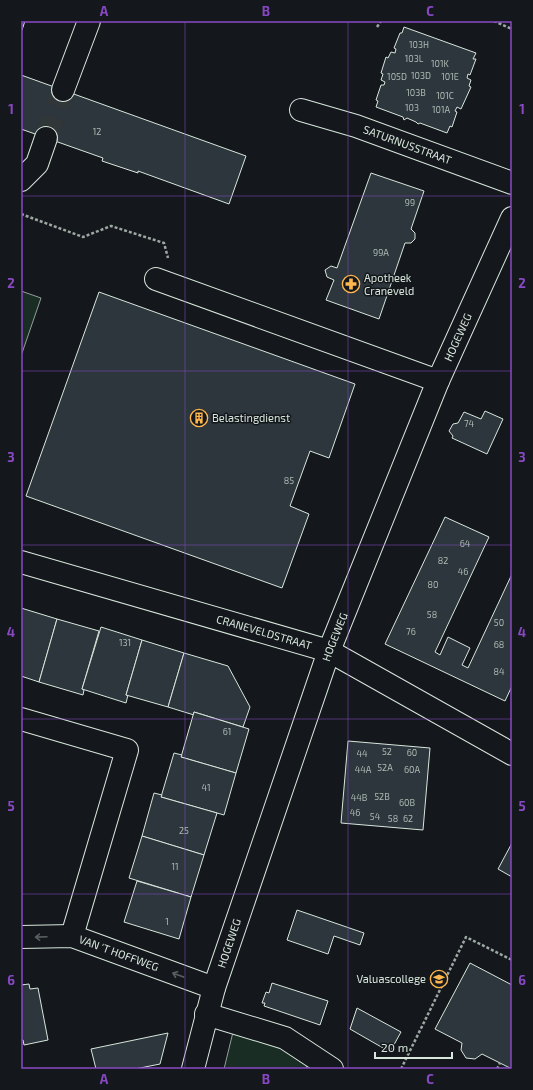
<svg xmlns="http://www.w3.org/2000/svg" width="533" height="1090" font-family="'Exo 2',sans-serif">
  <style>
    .green { fill: #1a2d24; stroke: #939e99 }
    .building { fill: #2c363c; stroke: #d8e6dc }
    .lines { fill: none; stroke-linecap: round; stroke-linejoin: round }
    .minor-tunnel { stroke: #313739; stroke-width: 22; stroke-dasharray: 22 11; stroke-linecap: butt }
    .minor-casing { stroke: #d8e6dc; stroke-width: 24 }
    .path { stroke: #9da8a2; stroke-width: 2.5; stroke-dasharray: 3 2; stroke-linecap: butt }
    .minor { stroke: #14181c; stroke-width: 22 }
    .oneway { stroke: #59605f }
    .grid { fill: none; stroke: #8948c3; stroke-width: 1; stroke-opacity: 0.55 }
    .labels { text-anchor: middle; stroke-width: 3; stroke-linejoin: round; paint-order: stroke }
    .number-label { font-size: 9px; fill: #adbab4 }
    .street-label { font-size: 11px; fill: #d8e6dc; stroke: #14181c }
    .poi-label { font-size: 11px; fill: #d8e6dc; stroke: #14181c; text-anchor: start }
    .neatline { fill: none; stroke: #8948c3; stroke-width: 1.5 }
    .grid-label { font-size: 13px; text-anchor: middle; font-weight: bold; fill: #8948c3 }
  </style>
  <rect width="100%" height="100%" fill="#14181c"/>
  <g class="green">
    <polygon points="21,291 41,298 21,356"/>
    <polygon points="233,1032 281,1046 308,1063 306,1069 224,1069"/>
  </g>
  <g class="building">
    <polygon points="21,21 25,21 21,33"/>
    <polygon points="404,27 476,53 473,59 476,59 470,75 468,74 467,78 471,80 469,86 471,87 461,109 457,107 455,111 457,112 452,127 450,126 447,133 420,123 418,124 416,122 407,118 404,120 403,117 376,107 378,101 376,100 381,85 384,85 385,82 381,80 383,74 381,73 386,57 388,58 391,52 395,53 396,49 394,48 400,33 402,33"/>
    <polygon points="21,75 246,156 229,204 138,171 138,173 102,161 103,158 21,129"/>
    <polygon points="371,173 424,191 411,229 415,233 415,239 411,243 405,243 379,319 326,300 334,280 327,277 325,270 331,266 337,268"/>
    <polygon points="99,292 355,384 329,458 310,451 290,506 309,514 282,588 26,496"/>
    <polygon points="485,411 503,419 487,454 452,438 453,436 449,431 453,424 458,423 464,412 481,419"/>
    <polygon points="445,517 489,537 435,652 440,655 448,637 470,648 462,665 468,668 512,574 512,686 505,701 385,644"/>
    <polygon points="21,608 57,619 39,682 21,676"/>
    <polygon points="57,619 99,631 82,689 84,690 83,695 39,682"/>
    <polygon points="101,627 142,640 126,695 128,695 126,703 82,689"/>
    <polygon points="142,640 184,653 168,707 126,695"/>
    <polygon points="184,653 228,666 250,707 243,727 194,712 194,715 168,707"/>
    <polygon points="194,712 249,729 236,773 181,757"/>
    <polygon points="348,741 430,748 423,830 341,823"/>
    <polygon points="174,753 182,755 181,757 236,773 224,815 161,797"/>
    <polygon points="154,793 162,795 161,797 217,813 204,855 142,836"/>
    <polygon points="142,836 204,855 191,897 129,878"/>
    <polygon points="512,843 512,877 498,869"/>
    <polygon points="137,881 191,897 179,939 124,922"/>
    <polygon points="297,910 364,933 360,945 334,936 328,954 287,940"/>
    <polygon points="470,963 512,985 512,1069 482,1054 475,1059 466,1058 461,1050 462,1043 435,1029"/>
    <polygon points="272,983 328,1001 320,1025 264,1006 265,1003 262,1003 266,992 269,993"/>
    <polygon points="29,984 30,989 38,988 48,1040 24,1045 23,1040 21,1040 21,985"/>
    <polygon points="357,1008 401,1032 390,1052 350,1029"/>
    <polygon points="168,1033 160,1064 135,1069 96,1069 91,1049"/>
  </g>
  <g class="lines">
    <polyline class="minor-tunnel" points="46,138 63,90"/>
    <defs>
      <g id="minor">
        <polyline points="63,90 89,21"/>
        <path id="s1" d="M301,110L356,126L512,183"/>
        <polyline points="21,180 37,164 46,138"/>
        <polyline points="156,279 438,381"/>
        <path id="s2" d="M21,562L329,651L512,754"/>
        <polyline points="21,719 127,750 72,936"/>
        <path id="s3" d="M21,937L72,936L214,988"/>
        <polyline points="206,1014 285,1038 332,1069"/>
        <path id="s4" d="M193,1069L214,988L329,651L438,381L512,218"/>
      </g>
    </defs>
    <use href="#minor" class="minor-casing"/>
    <g class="path">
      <polyline points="494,21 512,29"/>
      <polyline points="377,27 381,21"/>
      <polyline points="21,214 83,237 111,226 164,243 168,258"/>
      <polyline points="401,1069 466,937 512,960"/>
      <polyline points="497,1069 500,1063"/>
    </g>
    <use href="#minor" class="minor"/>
  </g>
  <defs><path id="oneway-shaft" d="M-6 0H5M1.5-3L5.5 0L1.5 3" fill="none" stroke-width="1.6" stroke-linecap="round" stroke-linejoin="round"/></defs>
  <g class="oneway">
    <use href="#oneway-shaft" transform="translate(41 937) rotate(178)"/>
    <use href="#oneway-shaft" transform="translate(178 975) rotate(-160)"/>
  </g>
  <path class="grid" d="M185,21V1069M348,21V1069M21,196H512M21,371H512M21,545H512M21,719H512M21,894H512"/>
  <defs>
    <symbol id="pharmacy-ring" viewBox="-11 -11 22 22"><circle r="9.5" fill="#14181c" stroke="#ffb74d" stroke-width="1.5"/><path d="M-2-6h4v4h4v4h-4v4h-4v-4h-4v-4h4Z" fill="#ffb74d"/></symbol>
    <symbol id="building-ring" viewBox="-11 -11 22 22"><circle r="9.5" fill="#14181c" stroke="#ffb74d" stroke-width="1.5"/><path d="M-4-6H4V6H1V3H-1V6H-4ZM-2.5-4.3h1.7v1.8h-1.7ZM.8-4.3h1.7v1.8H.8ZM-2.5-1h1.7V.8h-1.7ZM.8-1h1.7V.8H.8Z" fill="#ffb74d"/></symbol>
    <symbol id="school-ring" viewBox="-11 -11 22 22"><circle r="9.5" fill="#14181c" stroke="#ffb74d" stroke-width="1.5"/><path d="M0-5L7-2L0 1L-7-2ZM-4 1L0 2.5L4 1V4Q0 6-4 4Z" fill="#ffb74d"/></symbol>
  </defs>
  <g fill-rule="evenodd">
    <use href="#pharmacy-ring" x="341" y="274" width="20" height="20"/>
    <use href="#building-ring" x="189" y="408" width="20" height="20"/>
    <use href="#school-ring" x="429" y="969" width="20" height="20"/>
  </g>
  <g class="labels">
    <g class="number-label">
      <text x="419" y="48">103H</text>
      <text x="414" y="62">103L</text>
      <text x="440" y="67">101K</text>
      <text x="421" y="79">103D</text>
      <text x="397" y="80">105D</text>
      <text x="450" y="80">101E</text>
      <text x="416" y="96">103B</text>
      <text x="445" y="99">101C</text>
      <text x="412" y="111">103</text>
      <text x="441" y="113">101A</text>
      <text x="97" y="135">12</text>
      <text x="410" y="206">99</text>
      <text x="381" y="256">99A</text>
      <text x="469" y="427">74</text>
      <text x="289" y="484">85</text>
      <text x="465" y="547">64</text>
      <text x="443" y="564">82</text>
      <text x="463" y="575">46</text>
      <text x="433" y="588">80</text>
      <text x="432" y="618">58</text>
      <text x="499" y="626">50</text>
      <text x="411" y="635">76</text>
      <text x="125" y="646">131</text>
      <text x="499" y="648">68</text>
      <text x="499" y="675">84</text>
      <text x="227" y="735">61</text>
      <text x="387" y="755">52</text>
      <text x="412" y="756">60</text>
      <text x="362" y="757">44</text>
      <text x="385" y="771">52A</text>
      <text x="363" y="773">44A</text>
      <text x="412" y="773">60A</text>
      <text x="206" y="791">41</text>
      <text x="382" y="800">52B</text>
      <text x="359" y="801">44B</text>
      <text x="407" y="806">60B</text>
      <text x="355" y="816">46</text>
      <text x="375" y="820">54</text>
      <text x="393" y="822">58</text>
      <text x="408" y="822">62</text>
      <text x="184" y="834">25</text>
      <text x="175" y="870">11</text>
      <text x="167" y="925">1</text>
    </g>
    <g class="street-label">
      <text dy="4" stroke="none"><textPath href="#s1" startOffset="112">SATURNUSSTRAAT</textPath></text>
      <text dy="4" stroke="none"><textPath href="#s4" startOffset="779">HOGEWEG</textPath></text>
      <text dy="4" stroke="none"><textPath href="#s2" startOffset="253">CRANEVELDSTRAAT</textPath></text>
      <text dy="4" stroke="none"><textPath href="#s4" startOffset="455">HOGEWEG</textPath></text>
      <text dy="4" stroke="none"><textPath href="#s4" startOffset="131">HOGEWEG</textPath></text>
      <text dy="4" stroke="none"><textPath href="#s3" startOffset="101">VAN 'T HOFFWEG</textPath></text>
    </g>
    <g class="poi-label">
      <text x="364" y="282">Apotheek<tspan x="364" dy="13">Craneveld</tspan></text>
      <text x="212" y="422">Belastingdienst</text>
      <text x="426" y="983" text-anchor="end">Valuascollege</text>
    </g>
  </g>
  <rect width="533" height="1090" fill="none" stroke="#14181c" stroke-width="44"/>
  <path d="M375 1052v6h77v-6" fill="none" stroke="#d8e6dc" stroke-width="2"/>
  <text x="381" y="1052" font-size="12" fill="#d8e6dc" stroke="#14181c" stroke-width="3" paint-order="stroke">20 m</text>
  <rect x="22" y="22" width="489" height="1046" class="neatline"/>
  <g class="grid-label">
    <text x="104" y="16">A</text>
    <text x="266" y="16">B</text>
    <text x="430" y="16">C</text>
    <text x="11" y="114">1</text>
    <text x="522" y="114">1</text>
    <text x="11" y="288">2</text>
    <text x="522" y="288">2</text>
    <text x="11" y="462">3</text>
    <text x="522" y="462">3</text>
    <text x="11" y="637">4</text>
    <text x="522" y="637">4</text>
    <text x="11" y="811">5</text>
    <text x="522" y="811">5</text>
    <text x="11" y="985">6</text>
    <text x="522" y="985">6</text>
    <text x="104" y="1084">A</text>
    <text x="266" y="1084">B</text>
    <text x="430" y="1084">C</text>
  </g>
</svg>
